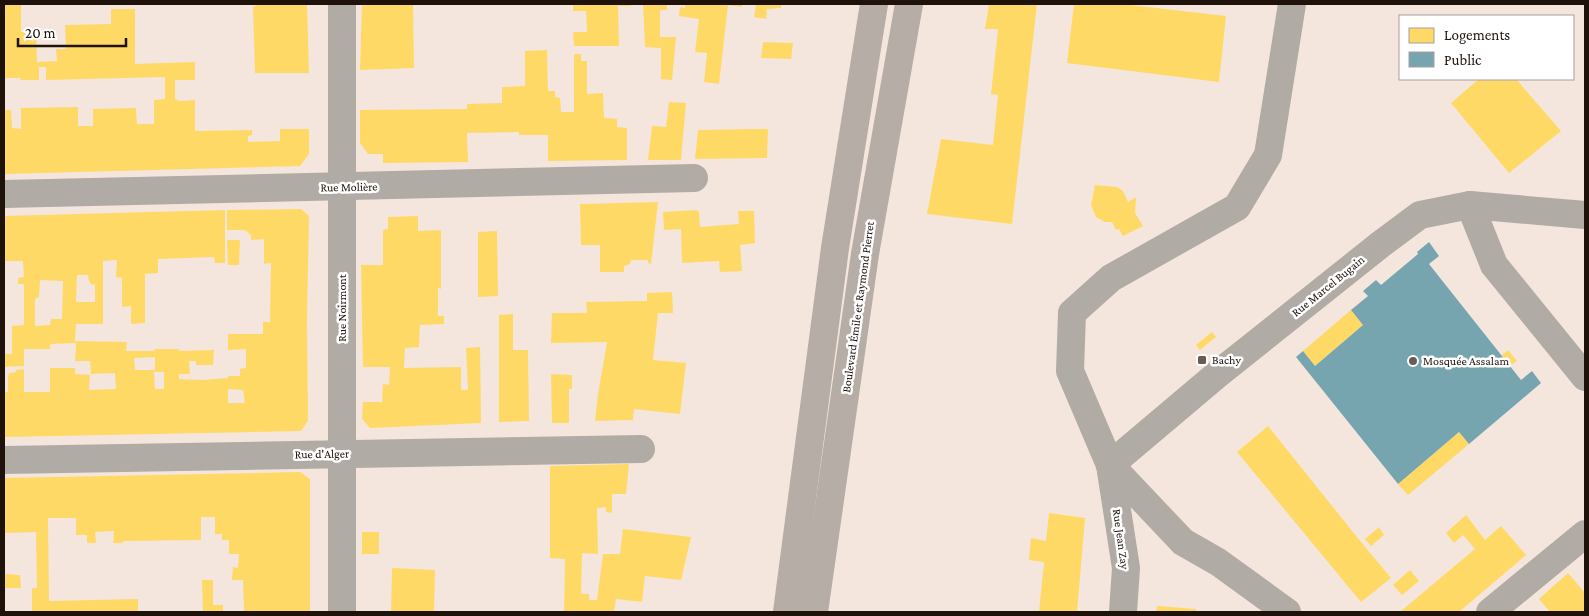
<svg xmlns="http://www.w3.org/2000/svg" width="1589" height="616" font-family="'Crimson Pro',serif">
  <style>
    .homes { fill: #ffd966; fill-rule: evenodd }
    .public { fill: #76a5af }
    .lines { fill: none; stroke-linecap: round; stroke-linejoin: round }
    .minor { stroke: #b1aba6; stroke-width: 28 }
    .primary { stroke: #b6ada6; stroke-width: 28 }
    .poi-dot { fill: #695c54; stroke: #fff; stroke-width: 2 }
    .labels { text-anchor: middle; stroke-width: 5; stroke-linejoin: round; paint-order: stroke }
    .street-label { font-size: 12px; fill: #1e120b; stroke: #fff }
    .poi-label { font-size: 12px; fill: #1e120b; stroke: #fff; text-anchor: start }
  </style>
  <rect width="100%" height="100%" fill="#f4e6dd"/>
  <g class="homes">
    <polygon points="4,4 21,4 21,32 36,32 37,62 57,61 56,49 66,49 65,25 111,24 111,9 135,9 135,64 195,62 195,80 175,80 175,99 180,101 195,100 195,131 252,130 252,135 248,136 248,142 280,141 280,129 309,129 309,154 300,166 4,174 4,110 11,110 12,128 21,129 21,108 78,107 78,126 93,126 93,109 136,108 137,124 154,124 154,100 165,99 165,77 46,80 46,67 39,67 39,80 20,80 21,78 4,78"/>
    <polygon points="257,4 307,4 309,73 255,73 253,7 257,5"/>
    <polygon points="362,4 413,4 414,68 360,70"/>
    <polygon points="573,4 631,4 631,6 618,6 619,46 574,46 573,32 587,32 586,11 573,11"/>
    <polygon points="643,4 667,4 667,10 660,10 660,37 676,37 672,80 661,79 661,48 645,47"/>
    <polygon points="685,4 742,4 742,7 728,5 719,84 704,82 707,53 695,52 699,19 679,16 680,7 685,8"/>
    <polygon points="756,4 781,4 781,8 767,9 766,19 754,17"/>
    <polygon points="989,4 1037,4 1012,224 927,214 941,139 993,145 998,95 991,94 998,29 985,29"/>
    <polygon points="1074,4 1122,4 1226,16 1219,82 1067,63"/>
    <polygon points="763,42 793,43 791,59 761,58"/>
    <polygon points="547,50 548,91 555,91 555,97 560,98 561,112 574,112 574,54 581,54 581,61 587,61 587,94 603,93 604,118 617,119 617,127 627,128 627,160 548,161 548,135 519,135 519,132 467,133 468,162 383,163 383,154 368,154 360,143 360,110 467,109 467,104 502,103 502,87 525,86 525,51"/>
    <polygon points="1479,79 1516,79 1561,131 1509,173 1451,103"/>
    <polygon points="669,102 686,103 681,160 648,160 652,126 666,127"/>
    <polygon points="750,129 768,129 767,158 695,159 698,130"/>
    <polygon points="1095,185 1117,187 1123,191 1128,202 1136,197 1135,213 1143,226 1123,236 1119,229 1116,230 1112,222 1105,222 1096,217 1091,205"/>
    <polygon points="658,202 651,264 648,263 648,260 631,260 630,264 624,266 624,272 600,272 600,245 581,245 580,204"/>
    <path d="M301,209L309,216L307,321L308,421L301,431L4,437V392H8V376L10,373L16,372V370L24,369V392H50V368H75V374L90,375L89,390L116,389L115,373L91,374L90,361H75L76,343L50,344V349H24V366L4,367V354H12V326L24,325V284H18V278L24,277L23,261H4V216L225,210V263H215L214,257L158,259V273L145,274V323L131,324V306L122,307V278L116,277L117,260L103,261V324H76L75,341L127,342L126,351H154L155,349H179V351L214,350L213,365H196V361H189L190,374H179V379L203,380L228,378V376H240V369L246,368V349L228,350V334H263V322H270L271,263L264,264V239L251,240V235L245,230H227V210ZM77,275H88L89,281L92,285L95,284V302H76ZM40,280L63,281L62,319H51L50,325L35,326V299L39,297ZM155,357V370H135L134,358ZM154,372H164V389H155ZM228,389L243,390L245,403H228Z"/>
    <polygon points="697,210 699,212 700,227 739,224 738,211 754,211 755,243 740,245 742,271 720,272 719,261 682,263 681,229 664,230 663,212"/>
    <polygon points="418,216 418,231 441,230 441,289 438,288 438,316 444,316 444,324 420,325 419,347 405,348 404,368 461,367 461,390 468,390 466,348 480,347 481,423 370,428 362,419 363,402 382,402 383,384 389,385 390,367 363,367 361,265 383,265 383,230 388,229 388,217"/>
    <polygon points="497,231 498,296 478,297 478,232"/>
    <polygon points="227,240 240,240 239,265 228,265"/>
    <polygon points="672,292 673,313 658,313 653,360 686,363 680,414 634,409 633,420 595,421 598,394 607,342 551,343 552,313 587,313 586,302 647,301 647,293"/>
    <polygon points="1351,310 1363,325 1315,366 1303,351"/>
    <polygon points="513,314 513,350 528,350 529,421 499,422 499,315"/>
    <polygon points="1212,332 1216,337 1200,350 1196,345"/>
    <polygon points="1508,350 1517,361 1510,366 1502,355"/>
    <polygon points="551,374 572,375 572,389 569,389 569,423 552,423"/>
    <polygon points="1268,426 1361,542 1391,578 1361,602 1237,452"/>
    <polygon points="1459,432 1469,444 1408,495 1398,484"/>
    <polygon points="629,464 626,494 612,494 612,513 606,512 606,507 597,508 598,554 582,553 581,594 589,594 589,600 597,600 603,554 620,554 623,529 691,537 681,580 645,576 642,602 616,599 614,612 564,612 565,559 550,558 550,466"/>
    <polygon points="300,472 310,479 310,612 244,612 243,580 232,580 233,567 238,568 239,554 229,554 229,540 222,540 222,534 215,534 215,517 201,517 201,540 123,541 123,543 113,543 114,531 95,532 96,543 87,543 87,535 76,535 76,518 48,518 49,601 138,599 138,612 32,612 32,588 37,588 36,532 4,533 4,478"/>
    <polygon points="1049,513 1085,518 1077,612 1039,612 1044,562 1029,560 1031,538 1046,541"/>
    <polygon points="1466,515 1485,540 1501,526 1526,555 1459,612 1400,612 1475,549 1463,535 1454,543 1446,533"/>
    <polygon points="1379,527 1384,535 1371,546 1365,539"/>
    <rect x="362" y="532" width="17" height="22"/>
    <polygon points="392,568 435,570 434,612 391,612"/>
    <polygon points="1410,570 1419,581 1402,595 1393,585"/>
    <polygon points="1568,573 1585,593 1585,612 1550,612 1539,599"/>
    <polygon points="4,574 20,575 21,588 4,588"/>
    <polygon points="202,580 213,580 213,605 223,605 223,612 203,612"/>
    <polygon points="1157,606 1196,609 1196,612 1156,612"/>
  </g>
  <polygon class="public" points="1429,242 1439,256 1429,264 1521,380 1532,371 1541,383 1469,444 1459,432 1398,484 1296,357 1303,351 1315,366 1363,325 1351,310 1368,296 1363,291 1376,280 1381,285 1418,254 1417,252"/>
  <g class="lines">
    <g class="minor">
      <polyline points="4,194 694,178"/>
      <polyline points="1470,205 1494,265 1585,377"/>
      <polyline points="4,460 641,449"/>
      <polyline points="1110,465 1219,373 1381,244 1420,215 1470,205 1585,215"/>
      <polyline points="1110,465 1126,568 1123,612"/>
      <polyline points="342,612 342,4"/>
      <polyline points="1287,612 1218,562 1183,542 1110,465 1070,371 1072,313 1111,278 1237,207 1268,155 1292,4"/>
      <polyline points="1490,612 1585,534"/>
    </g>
    <g class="primary">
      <polyline points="787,612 835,248 874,4"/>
      <polyline points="814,612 865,254 909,4"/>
    </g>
  </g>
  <g class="poi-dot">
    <rect x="1197" y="355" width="10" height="10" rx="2.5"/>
    <circle cx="1413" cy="361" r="5"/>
  </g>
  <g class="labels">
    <g class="street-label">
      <text transform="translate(349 187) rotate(-1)" y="4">Rue Molière</text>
      <text transform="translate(1328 286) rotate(-39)" y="4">Rue Marcel Bugain</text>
      <text transform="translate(858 307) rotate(-82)" y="4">Boulevard Émile et Raymond Pierret</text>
      <text transform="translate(342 308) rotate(-90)" y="4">Rue Noirmont</text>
      <text transform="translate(322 454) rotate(-1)" y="4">Rue d'Alger</text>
      <text transform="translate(1121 539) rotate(82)" y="4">Rue Jean Zay</text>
    </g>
    <g class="poi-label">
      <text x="1212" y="364">Bachy</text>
      <text x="1423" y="365">Mosquée Assalam</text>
    </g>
  </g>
  <rect width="1589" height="616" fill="none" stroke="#1e120b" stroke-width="10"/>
  <rect x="1399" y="15" width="175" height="65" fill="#ffffff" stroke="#a5a09d"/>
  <rect x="1409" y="28" width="25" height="15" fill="#ffd966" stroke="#a5a09d"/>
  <text x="1444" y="40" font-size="15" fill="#1e120b">Logements</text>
  <rect x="1409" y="52" width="25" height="15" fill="#76a5af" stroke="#a5a09d"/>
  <text x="1444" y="65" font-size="15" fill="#1e120b">Public</text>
  <path d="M18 38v8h108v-8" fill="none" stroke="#1e120b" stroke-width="2.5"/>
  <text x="25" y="38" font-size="15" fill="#1e120b" stroke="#ffffff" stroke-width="4" paint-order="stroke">20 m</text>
</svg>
